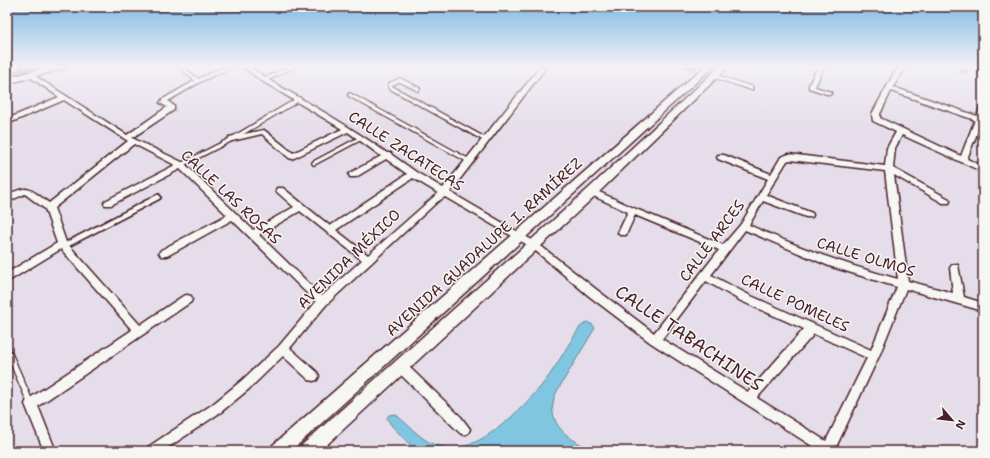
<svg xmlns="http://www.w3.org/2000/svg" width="990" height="458" font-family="'Shantell Sans',sans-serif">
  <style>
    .water { fill: #80c6e1; stroke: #6a8398 }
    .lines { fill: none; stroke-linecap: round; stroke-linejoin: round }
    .lane-far2-casing { stroke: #4a1f2b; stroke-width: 6 }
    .lane-far1-casing { stroke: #4a1f2b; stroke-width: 8 }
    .lane-casing { stroke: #4a1f2b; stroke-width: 8 }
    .street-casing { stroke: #4a1f2b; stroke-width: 3 }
    .secondary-casing { stroke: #4a1f2b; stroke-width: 3 }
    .lane-far2 { stroke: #f6f6f2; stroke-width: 3.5 }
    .lane-far1 { stroke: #f6f6f2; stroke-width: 4.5 }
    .lane { stroke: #f6f6f2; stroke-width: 5.5 }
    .street { fill: #f6f6f2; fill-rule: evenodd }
    .secondary { fill: #f6f6f2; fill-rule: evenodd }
    .tram { stroke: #4a1f2b; stroke-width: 1 }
    .wall { fill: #a390b8; stroke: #4a1f2b }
    .shaded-wall { fill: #847596; stroke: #4a1f2b }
    .labels { text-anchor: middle; stroke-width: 3; stroke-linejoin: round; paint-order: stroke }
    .street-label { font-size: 15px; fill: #4a1f2b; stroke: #f6f6f2 }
    .near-street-label { font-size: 18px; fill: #4a1f2b; stroke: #f6f6f2 }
  </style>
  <rect width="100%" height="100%" fill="#e5deea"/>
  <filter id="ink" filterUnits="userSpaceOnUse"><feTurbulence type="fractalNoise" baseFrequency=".025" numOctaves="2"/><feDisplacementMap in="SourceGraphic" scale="8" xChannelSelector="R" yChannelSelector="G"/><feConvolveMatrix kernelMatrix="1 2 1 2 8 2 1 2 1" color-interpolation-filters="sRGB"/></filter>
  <g filter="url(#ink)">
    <path class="water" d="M587,322L593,325L595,328L556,393C543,424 570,441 596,451H534C523,448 514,449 503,451H416L391,425L387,418L389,415L395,414C407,423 419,438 433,444C441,447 452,449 460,447C491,442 531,400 549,376C560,360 569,343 580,327Z"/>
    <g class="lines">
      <defs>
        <g id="lane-far2">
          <polyline points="180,66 198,81"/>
          <polyline points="714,76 751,88"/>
          <polyline points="264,80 293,66"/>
          <polyline points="418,89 400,80 391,84 390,87 486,140"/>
          <polyline points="350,95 469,161"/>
          <polyline points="314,163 361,138"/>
          <polyline points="181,165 232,139 299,99"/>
        </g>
        <polyline id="lane-far1" points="64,246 158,197"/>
        <polyline id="lane" points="7,349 31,404"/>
        <g id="street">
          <path d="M226,66H234L200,82L168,101L174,106V110L132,138L184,163L253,230L294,207L277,192L276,190L277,188H283L330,226L407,174L386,159L356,177H350L349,175L350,173L381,156L348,132L292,159L289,158L262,134L232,141H229V137L264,130L293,153L342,129L262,81L242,66C254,66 263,77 274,83C312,105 351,127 387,153H391L392,155L416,172L443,188L541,66H547L450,192L537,243L597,290L654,333L719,250L635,215L626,235H620L618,233L628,212L589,194L588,192L589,190H595L636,209L723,245L741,224L768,179L718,159L717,157L718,155H724L771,174L781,157L789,154L885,166L887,148L896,132L873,121L872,114L893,75L900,66H906L893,87L977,116L980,107H983V118L967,159L983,166V172L902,135L895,148L893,168L949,199L950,201L949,203H943L894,175L908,281L953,293L950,268L952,265H958L964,297L983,303V311L906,289L879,356L836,447L837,451H820L651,343L589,296L531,247L445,197L437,202L326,305L290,348L317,372L319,376L317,380L313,381L309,380L283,356L249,389L221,412L163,451H146L148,447L213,404L241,381L279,346L316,302L232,220L167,256H161L159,253L161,250L227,215L180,169L111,205H105L104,203L105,201L175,165L134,144L54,208L66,242L140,325L183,296L187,295L191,296L192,299L191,302L38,406L55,449L54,451H44L25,404L27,400L132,330L61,249L7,282V273L57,243L45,209L25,194L7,202V195C30,184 29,189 49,203L128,141L64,100L7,124V119L59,97L27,75L28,74H32L127,135L167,107L160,103L163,99L196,80ZM891,91L975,120L961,156L880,118V114ZM790,160L885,171L898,279C845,265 798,247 749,225L763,201L806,217H812L813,215L812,213L766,195L787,161ZM413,178L438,193L368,255L336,230ZM300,211L362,260L322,296L259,235ZM745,230L829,266L897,287L871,350L749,295L711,275ZM706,281L741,301L804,329L748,392L662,339ZM814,334L867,358L826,441L757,398Z"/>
          <polygon points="818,66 824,66 815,87 831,92 831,94 827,94 809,88 809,85"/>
          <polygon points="961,66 967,66 965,71 961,71"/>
          <polygon points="401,362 405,363 461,417 470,429 468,433 464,435 460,433 397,371 395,367 397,363"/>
        </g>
        <g id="secondary">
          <polygon points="12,66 25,66 24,68 7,73 7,67"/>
          <polygon points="52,66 66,66 65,68 7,84 7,78"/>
          <polygon points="705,66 714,66 291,451 271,451 273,445"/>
          <polygon points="720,66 729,66 596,195 320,451 300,451 302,445 588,189"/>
        </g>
      </defs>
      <use href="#lane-far2" class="lane-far2-casing"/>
      <use href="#lane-far1" class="lane-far1-casing"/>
      <use href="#lane" class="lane-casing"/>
      <use href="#street" class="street-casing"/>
      <use href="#secondary" class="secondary-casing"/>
      <use href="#lane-far2" class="lane-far2"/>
      <use href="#lane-far1" class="lane-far1"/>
      <use href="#lane" class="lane"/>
      <use href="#street" class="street"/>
      <use href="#secondary" class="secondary"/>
      <polyline class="tram" points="7,76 47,66"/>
    </g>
    <g class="wall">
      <polygon points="18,66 46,66 24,72 21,70"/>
      <polygon points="684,66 698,66 694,70"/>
    </g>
    <g class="shaded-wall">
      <polygon points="24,66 46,66 24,72 21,67"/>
      <polygon points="695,66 698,66 694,70"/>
    </g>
  </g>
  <linearGradient id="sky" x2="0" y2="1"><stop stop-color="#7ebbe5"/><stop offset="0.51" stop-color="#f3f0f6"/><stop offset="1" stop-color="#f3f0f6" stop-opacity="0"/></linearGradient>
  <rect width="990" height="130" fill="url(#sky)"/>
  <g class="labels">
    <g class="street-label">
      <text transform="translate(406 151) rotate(33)" y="5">CALLE ZACATECAS</text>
      <text transform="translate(231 197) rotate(43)" y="5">CALLE LAS ROSAS</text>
      <text transform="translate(712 241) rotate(-53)" y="5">CALLE ARCES</text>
      <text transform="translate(484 247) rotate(-42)" y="5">AVENIDA GUADALUPE I. RAMÍREZ</text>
      <text transform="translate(866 257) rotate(17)" y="5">CALLE OLMOS</text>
      <text transform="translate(349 259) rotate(-44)" y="5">AVENIDA MÉXICO</text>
      <text transform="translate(795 303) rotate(25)" y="5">CALLE POMELES</text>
    </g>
    <g class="near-street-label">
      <text transform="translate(689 338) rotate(34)" y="6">CALLE TABACHINES</text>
    </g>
  </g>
  <rect width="990" height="458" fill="none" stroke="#f6f6f2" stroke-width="24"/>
  <rect x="12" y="12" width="966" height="434" fill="none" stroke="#4a1f2b" stroke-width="1.5" filter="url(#ink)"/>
  <g transform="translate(952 420) rotate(118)" stroke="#f6f6f2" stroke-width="3" paint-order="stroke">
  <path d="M0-3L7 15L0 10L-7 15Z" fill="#4a1f2b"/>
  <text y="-6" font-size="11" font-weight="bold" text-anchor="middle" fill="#4a1f2b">N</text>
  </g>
</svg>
